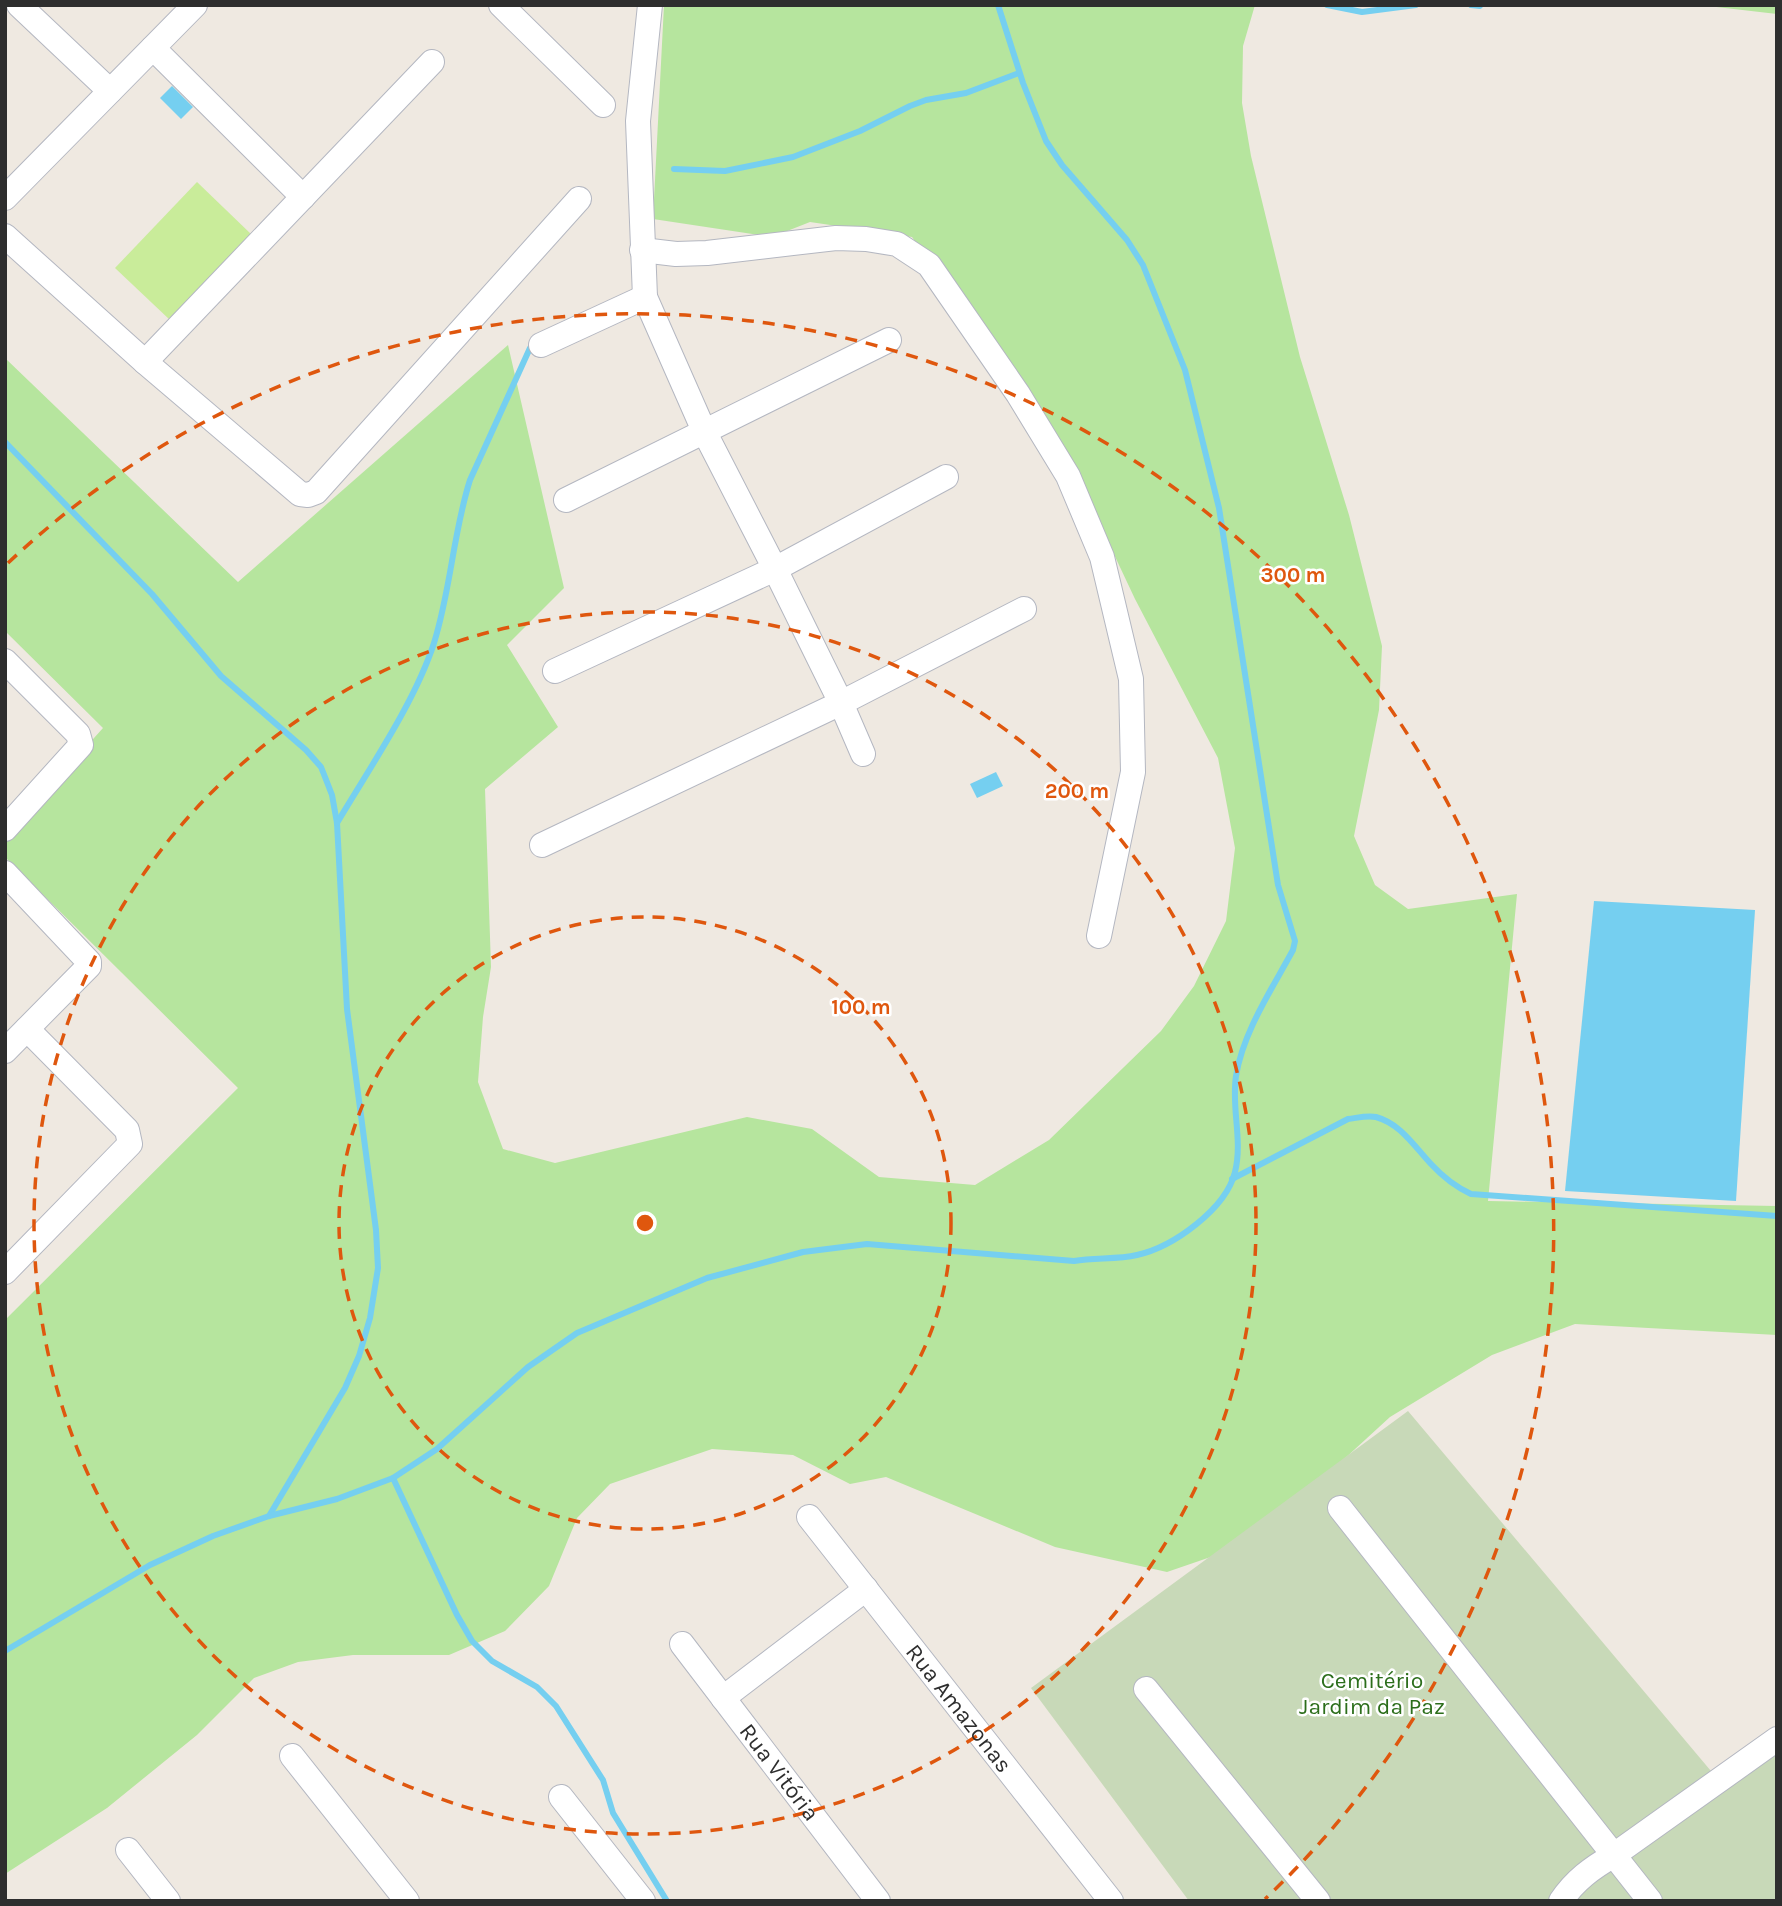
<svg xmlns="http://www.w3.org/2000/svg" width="1782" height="1906" font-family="Karla,sans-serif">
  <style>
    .green { fill: #b6e59e }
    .cemetery { fill: #c8d9b8 }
    .pitch { fill: #c9ec9a }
    .water { fill: #75cff0 }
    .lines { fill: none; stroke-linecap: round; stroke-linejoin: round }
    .stream { stroke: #75cff0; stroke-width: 6 }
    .minor-casing { stroke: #b4b7c1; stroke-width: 26 }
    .minor { stroke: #fff; stroke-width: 24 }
    .ring { fill: none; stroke: #df570e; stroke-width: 3.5; stroke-dasharray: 12 9 }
    .labels { text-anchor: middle; stroke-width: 5; stroke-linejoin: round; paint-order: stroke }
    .park-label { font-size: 23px; fill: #2c6e1b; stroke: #fff }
    .street-label { font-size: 23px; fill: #2e2e2e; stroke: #fff }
    .centre { fill: #df570e; stroke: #fff; stroke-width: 3.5 }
    .ring-label { font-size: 21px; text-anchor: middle; font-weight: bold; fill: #df570e; stroke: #fff; stroke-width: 5; stroke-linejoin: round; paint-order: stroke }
  </style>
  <rect width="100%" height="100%" fill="#efe9e1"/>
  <g class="green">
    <polygon points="664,5 1255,5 1243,46 1242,103 1251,156 1300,357 1349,515 1382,646 1379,710 1354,836 1375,885 1408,909 1517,894 1488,1201 1777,1206 1777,1335 1575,1324 1492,1355 1390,1417 1306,1494 1231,1550 1167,1572 1055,1547 886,1477 850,1484 793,1455 712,1449 610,1484 577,1518 549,1586 505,1631 449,1655 353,1655 298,1662 254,1678 197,1735 107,1808 5,1874 5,1320 238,1088 5,857 5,837 103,728 5,631 5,358 238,582 508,345 564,588 507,645 558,727 485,789 491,967 483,1017 478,1082 503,1149 555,1163 747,1117 812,1129 879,1177 975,1185 1049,1140 1161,1031 1194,986 1226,921 1235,848 1218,758 1135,599 1071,463 912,237 810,222 772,237 653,219"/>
    <polygon points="1699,5 1777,5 1777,14"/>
  </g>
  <polygon class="cemetery" points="1408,1411 1716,1777 1777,1732 1777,1901 1189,1901 1031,1688"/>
  <polygon class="pitch" points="197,182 252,235 170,320 115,268"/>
  <g class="water">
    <polygon points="172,86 193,107 181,119 160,98"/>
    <polygon points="996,772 1003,786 977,798 970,784"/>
    <polygon points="1594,901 1755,910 1736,1201 1565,1191"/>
  </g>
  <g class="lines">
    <g class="stream">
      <polyline points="1327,5 1362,12 1416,5"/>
      <polyline points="1471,5 1480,6"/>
      <polyline points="674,169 725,171 793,157 860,131 910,106 926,100 966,93 1019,73"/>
      <polyline points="5,442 152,594 221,676 306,750 321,767 325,777 332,795 337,823 347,1009 376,1230 378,1268 370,1318 359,1356 345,1388 269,1516"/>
      <path d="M337,823C369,769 415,702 434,643C451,589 453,533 470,480L530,348"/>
      <path d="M1232,1179L1348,1119C1357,1118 1367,1115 1376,1117C1401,1124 1414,1146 1431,1164C1442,1176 1456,1187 1471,1194L1777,1216"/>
      <polyline points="393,1478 457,1615 472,1641 492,1661 537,1687 556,1706 603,1780 613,1813 667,1901"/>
      <path d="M5,1651L150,1565L213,1536L269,1516L337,1499L393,1478L437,1449L528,1367L577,1333L707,1278L803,1252L867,1244L1074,1261C1095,1257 1116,1260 1137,1255C1173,1247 1226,1209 1235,1172C1243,1140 1231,1108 1236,1076C1243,1032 1272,989 1293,950L1295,941L1278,885L1219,508L1185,370L1143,265L1127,240L1062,165L1046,141L1023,83L998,5"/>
    </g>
    <defs>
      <g id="minor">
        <polyline points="19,5 110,91"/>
        <polyline points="501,5 603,105"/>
        <polyline points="650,5 638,121 645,297 704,431 775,569 841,703 863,754"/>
        <polyline points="153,48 303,197"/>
        <polyline points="5,198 195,5"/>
        <polyline points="5,236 145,362 300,494 308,495 316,492 579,199"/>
        <polyline points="642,250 676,254 707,253 836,238 866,239 897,244 929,265 1018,394 1068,476 1102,557 1131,679 1133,772 1099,936"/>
        <polyline points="541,345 645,297"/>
        <polyline points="145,362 432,62"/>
        <polyline points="566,500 889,340"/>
        <polyline points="5,661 78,734 81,745 5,829"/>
        <polyline points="555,671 775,569 946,477"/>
        <polyline points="542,845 841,703 1024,609"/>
        <polyline points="5,873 89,962 89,966 5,1051"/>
        <polyline points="5,1272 130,1144 127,1130 27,1029"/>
        <polyline points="1340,1508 1650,1901"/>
        <path id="s1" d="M809,1517L1111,1901"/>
        <path id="s2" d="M682,1644L878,1901"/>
        <polyline points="1146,1689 1318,1901"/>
        <polyline points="723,1698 866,1589"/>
        <polyline points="292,1756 407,1901"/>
        <polyline points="561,1797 643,1901"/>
        <polyline points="128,1850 168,1901"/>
        <path d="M1561,1901C1575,1880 1592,1868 1614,1855L1777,1739"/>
      </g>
    </defs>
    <use href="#minor" class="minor-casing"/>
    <use href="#minor" class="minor"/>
  </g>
  <g class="ring">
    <circle cx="645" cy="1223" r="306"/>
    <circle cx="645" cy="1223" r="611"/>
    <path d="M8 563A917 917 0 1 1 1265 1899"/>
  </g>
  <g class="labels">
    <g class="park-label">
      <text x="1372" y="1688">Cemitério<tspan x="1372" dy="26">Jardim da Paz</tspan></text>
    </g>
    <g class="street-label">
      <text dy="8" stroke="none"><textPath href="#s1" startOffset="243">Rua Amazonas</textPath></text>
      <text dy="8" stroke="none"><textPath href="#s2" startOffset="161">Rua Vitória</textPath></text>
    </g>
  </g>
  <circle cx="645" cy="1223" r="10" class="centre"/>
  <g class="ring-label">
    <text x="1293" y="582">300 m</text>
    <text x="1077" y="798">200 m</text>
    <text x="861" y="1014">100 m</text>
  </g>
  <rect width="1782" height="1906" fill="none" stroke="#2e2e2e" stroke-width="14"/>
</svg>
